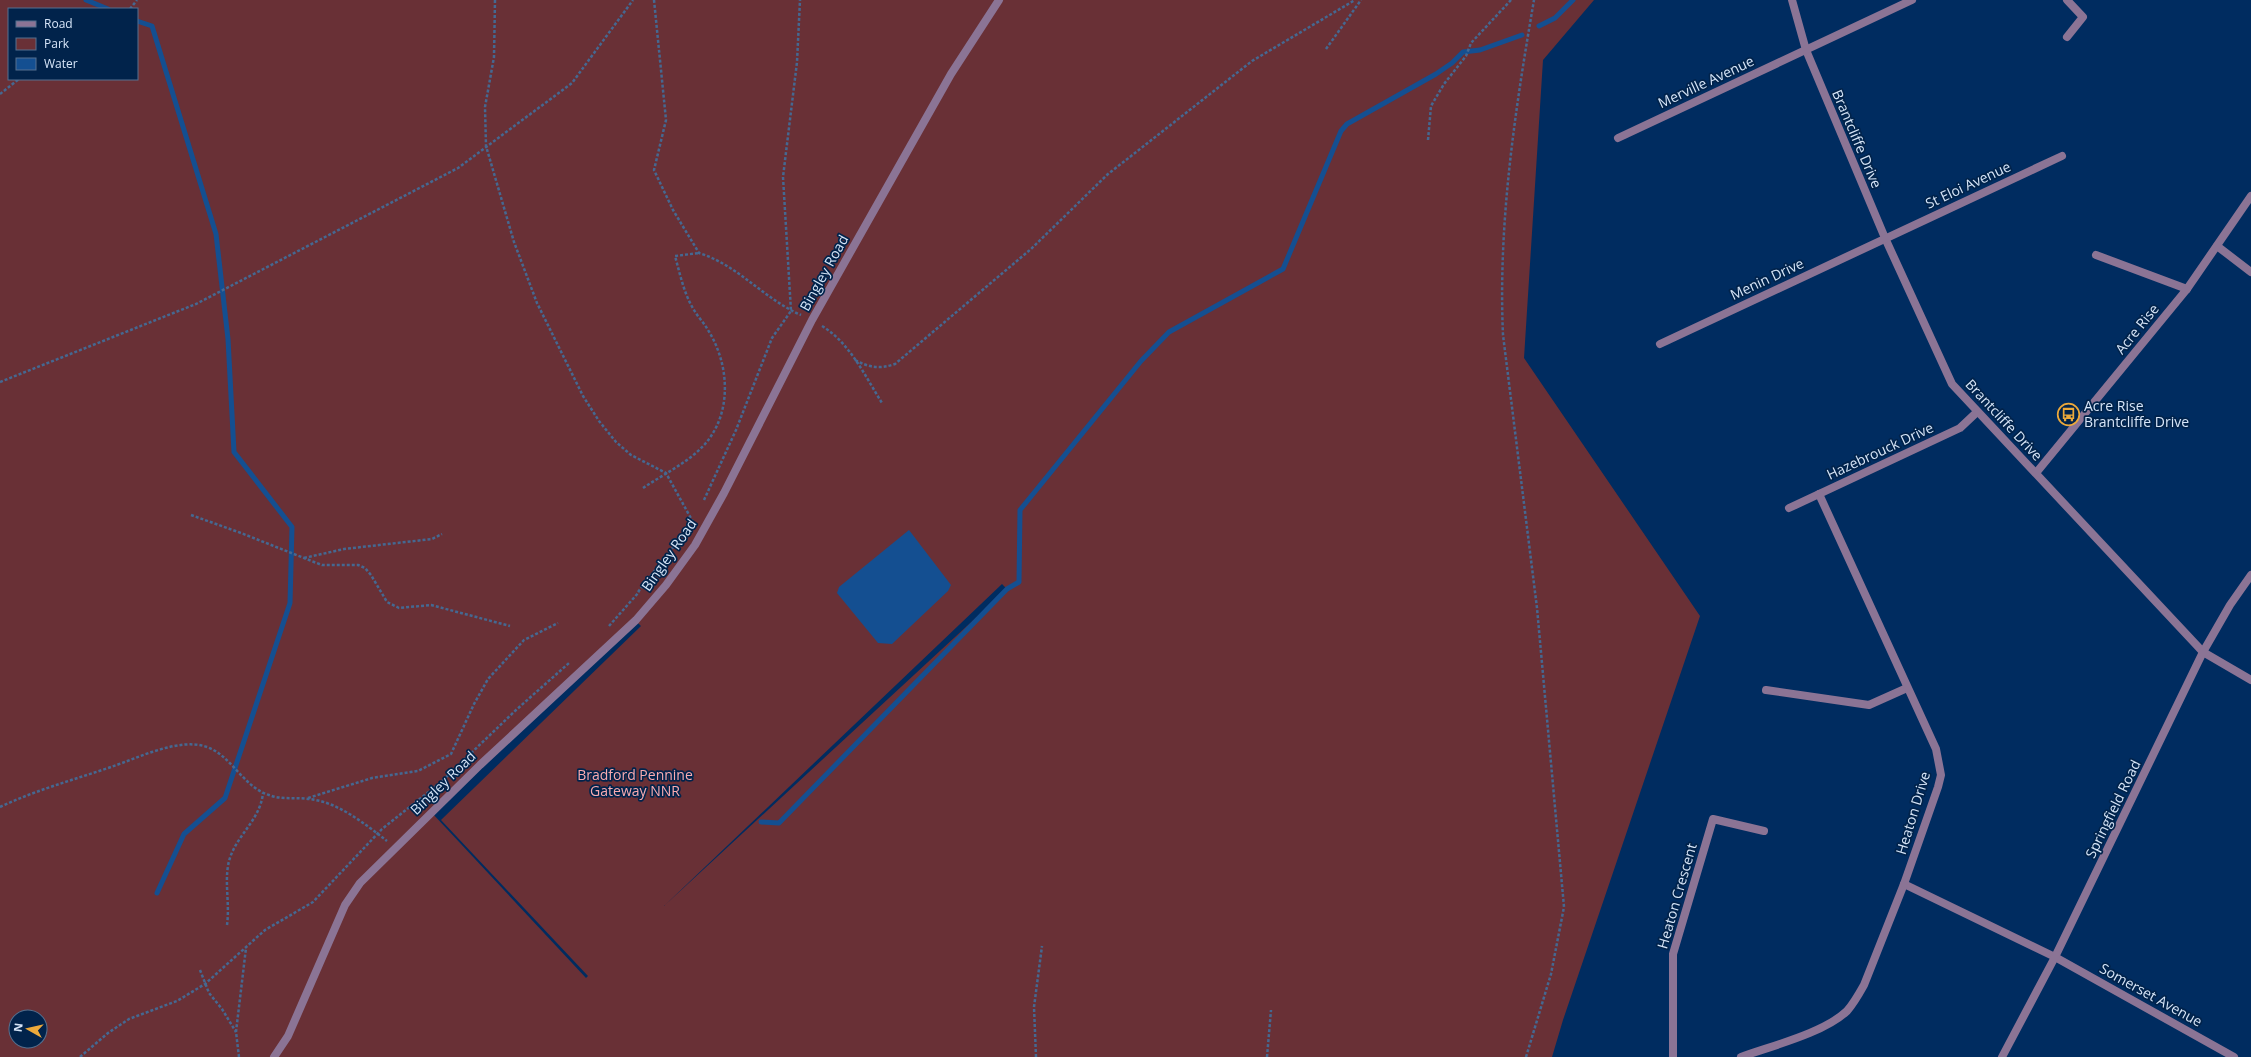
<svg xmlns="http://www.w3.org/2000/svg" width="2251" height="1057" font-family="'Open Sans',sans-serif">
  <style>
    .green { fill: #693036; fill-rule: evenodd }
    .water { fill: #144f91 }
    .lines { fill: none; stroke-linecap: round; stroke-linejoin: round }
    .stream { stroke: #144f91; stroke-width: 5 }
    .path { stroke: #456891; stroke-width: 2.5; stroke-dasharray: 3 2; stroke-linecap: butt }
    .street { stroke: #8b7495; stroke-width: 8 }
    .labels { text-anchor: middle; stroke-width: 3.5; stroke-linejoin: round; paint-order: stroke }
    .street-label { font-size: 14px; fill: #d6e5f8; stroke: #01234b }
    .poi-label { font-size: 14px; fill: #d6e5f8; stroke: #01234b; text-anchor: start }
    .park-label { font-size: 14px; fill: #faabb0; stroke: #01234b }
  </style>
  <rect width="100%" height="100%" fill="#002c60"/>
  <path class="green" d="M0,0H1594L1543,60L1524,358L1700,616L1563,1020L1552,1057H0ZM9,9H137V79H9ZM1002,584L1007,589L664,906ZM636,621L641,626L441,820L588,976L586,978L432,813ZM16,1017H40V1041H16Z"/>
  <polygon class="water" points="909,530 951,585 948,591 892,644 878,643 837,593 839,587"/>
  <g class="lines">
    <g class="stream">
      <polyline points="86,0 108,9"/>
      <polyline points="137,21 152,26 216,234 228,339 234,452 292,527 290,603 225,798 184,834 157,893"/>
      <polyline points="1539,26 1555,18 1573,0"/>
      <polyline points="761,822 779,823 1007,589 1019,582 1020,510 1141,361 1169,332 1283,269 1341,131 1347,124 1436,74 1452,63 1463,52 1480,50 1522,35"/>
    </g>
    <g class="path">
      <polyline points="495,0 494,57 485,107 486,146 514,242 537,303 583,396 599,421 616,442 631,455 666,473 693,522"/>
      <path d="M654,0L666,120L654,170L673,210L699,253C738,265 764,299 801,315"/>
      <polyline points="130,9 137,0"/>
      <polyline points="1326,49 1361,0"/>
      <polyline points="0,94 19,79"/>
      <polyline points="1428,140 1431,106 1444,84 1466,56 1471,43 1511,0"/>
      <path d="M822,326C850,343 865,376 882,403"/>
      <path d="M855,360C870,368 880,369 895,364L1031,249L1108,174L1126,160L1252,61L1355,0"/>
      <polyline points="0,382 196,304 458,168 572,83 633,0"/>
      <path d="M643,488C664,474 689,462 705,444C733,412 729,363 708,330C704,323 698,317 694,310C684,294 680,274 675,256L699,253"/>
      <polyline points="704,500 736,430 772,338 791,311 783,177 797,62 800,0"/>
      <polyline points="191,515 241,533 314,562 322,565 358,565 365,568 371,575 387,602 399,608 431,605 510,626"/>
      <polyline points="304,558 344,549 432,539 442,534"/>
      <polyline points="638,592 689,527"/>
      <polyline points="609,626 639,592"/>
      <polyline points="308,798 372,778 418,771 451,754 474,704 488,679 524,640 558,623"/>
      <path d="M0,807C36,790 73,780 111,767C138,758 179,737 207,747C232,756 243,787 269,795C281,800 295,797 308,799C337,801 365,824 387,841"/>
      <path d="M227,925C230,904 224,881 229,861C236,835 260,821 263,793"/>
      <polyline points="200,970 209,993 222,1009 236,1032"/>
      <polyline points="80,1057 108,1033 129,1019 177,1001 205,984 265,930 313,902 382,829 441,782 516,710 569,663"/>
      <polyline points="239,1057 236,1032 246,948"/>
      <polyline points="1036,1057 1034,1007 1042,946"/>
      <polyline points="1267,1057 1271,1010"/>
      <path d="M1526,1057L1551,974L1564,907L1537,608L1503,335C1498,223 1515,110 1534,0"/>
    </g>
    <g class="street">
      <polyline points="1792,0 1806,50 1885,238 1952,384 2203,652 2251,680"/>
      <polyline points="2067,0 2083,17 2067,37"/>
      <polyline points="1618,138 1912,0"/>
      <polyline points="2217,246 2251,272"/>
      <polyline points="2096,255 2187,289"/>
      <polyline points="1660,344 2062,156"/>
      <polyline points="2036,473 2187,289 2251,196"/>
      <polyline points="1789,508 1960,428 1977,412"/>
      <polyline points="1766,690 1869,705 1907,688"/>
      <polyline points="1904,884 2055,957 2234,1057"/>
      <polyline points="274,1057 288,1036 345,905 360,883 480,765 636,620 666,585 695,545 724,493 812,320 951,74 999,0"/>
      <polyline points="1673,1057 1673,954 1713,819 1764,831"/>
      <path d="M1741,1057C1771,1046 1824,1033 1847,1011C1854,1003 1859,994 1864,985L1904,884L1938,787L1941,775L1936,749L1819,494"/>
      <polyline points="2002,1057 2055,957 2203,652 2230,605 2251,575"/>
    </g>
  </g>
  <defs>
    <symbol id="bus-ring" viewBox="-11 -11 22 22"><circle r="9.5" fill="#01234b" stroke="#eca93b" stroke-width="1.5"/><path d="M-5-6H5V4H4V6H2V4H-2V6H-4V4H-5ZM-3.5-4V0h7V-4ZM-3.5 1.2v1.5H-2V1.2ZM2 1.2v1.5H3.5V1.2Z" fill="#eca93b"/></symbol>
  </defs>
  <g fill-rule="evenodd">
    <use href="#bus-ring" x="2056" y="402" width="25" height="25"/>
  </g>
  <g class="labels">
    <g class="street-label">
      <text transform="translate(1706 82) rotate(-25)" y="5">Merville Avenue</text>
      <text transform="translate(1857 139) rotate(67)" y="5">Brantcliffe Drive</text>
      <text transform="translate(1968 185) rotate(-25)" y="5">St Eloi Avenue</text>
      <text transform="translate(824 273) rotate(-61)" y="5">Bingley Road</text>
      <text transform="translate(1767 279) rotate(-25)" y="5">Menin Drive</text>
      <text transform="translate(2137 329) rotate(-51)" y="5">Acre Rise</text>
      <text transform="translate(2004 420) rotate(47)" y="5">Brantcliffe Drive</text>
      <text transform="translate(1880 451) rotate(-25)" y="5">Hazebrouck Drive</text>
      <text transform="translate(669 555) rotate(-55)" y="5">Bingley Road</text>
      <text transform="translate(443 783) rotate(-44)" y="5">Bingley Road</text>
      <text transform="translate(2113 809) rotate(-64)" y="5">Springfield Road</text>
      <text transform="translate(1913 813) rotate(-73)" y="5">Heaton Drive</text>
      <text transform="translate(1677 896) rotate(-74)" y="5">Heaton Crescent</text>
      <text transform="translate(2151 995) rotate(29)" y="5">Somerset Avenue</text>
    </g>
    <g class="poi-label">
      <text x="2084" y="411">Acre Rise<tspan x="2084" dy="16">Brantcliffe Drive</tspan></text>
    </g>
    <g class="park-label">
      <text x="635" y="780">Bradford Pennine<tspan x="635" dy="16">Gateway NNR</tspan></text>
    </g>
  </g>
  <rect x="8" y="8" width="130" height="72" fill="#01234b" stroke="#567190"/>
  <rect x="16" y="21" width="20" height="6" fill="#8b7495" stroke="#567190"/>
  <text x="44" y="28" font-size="12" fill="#d6e5f8">Road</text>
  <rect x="16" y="38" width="20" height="12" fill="#693036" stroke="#567190"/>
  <text x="44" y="48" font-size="12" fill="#d6e5f8">Park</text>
  <rect x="16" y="58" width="20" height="12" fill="#144f91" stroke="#567190"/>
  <text x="44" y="68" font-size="12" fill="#d6e5f8">Water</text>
  <g transform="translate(28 1029) rotate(278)"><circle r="19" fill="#01234b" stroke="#567190"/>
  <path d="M0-3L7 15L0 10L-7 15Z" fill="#eca93b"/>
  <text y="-6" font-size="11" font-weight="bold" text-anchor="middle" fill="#d6e5f8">N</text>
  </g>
</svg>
